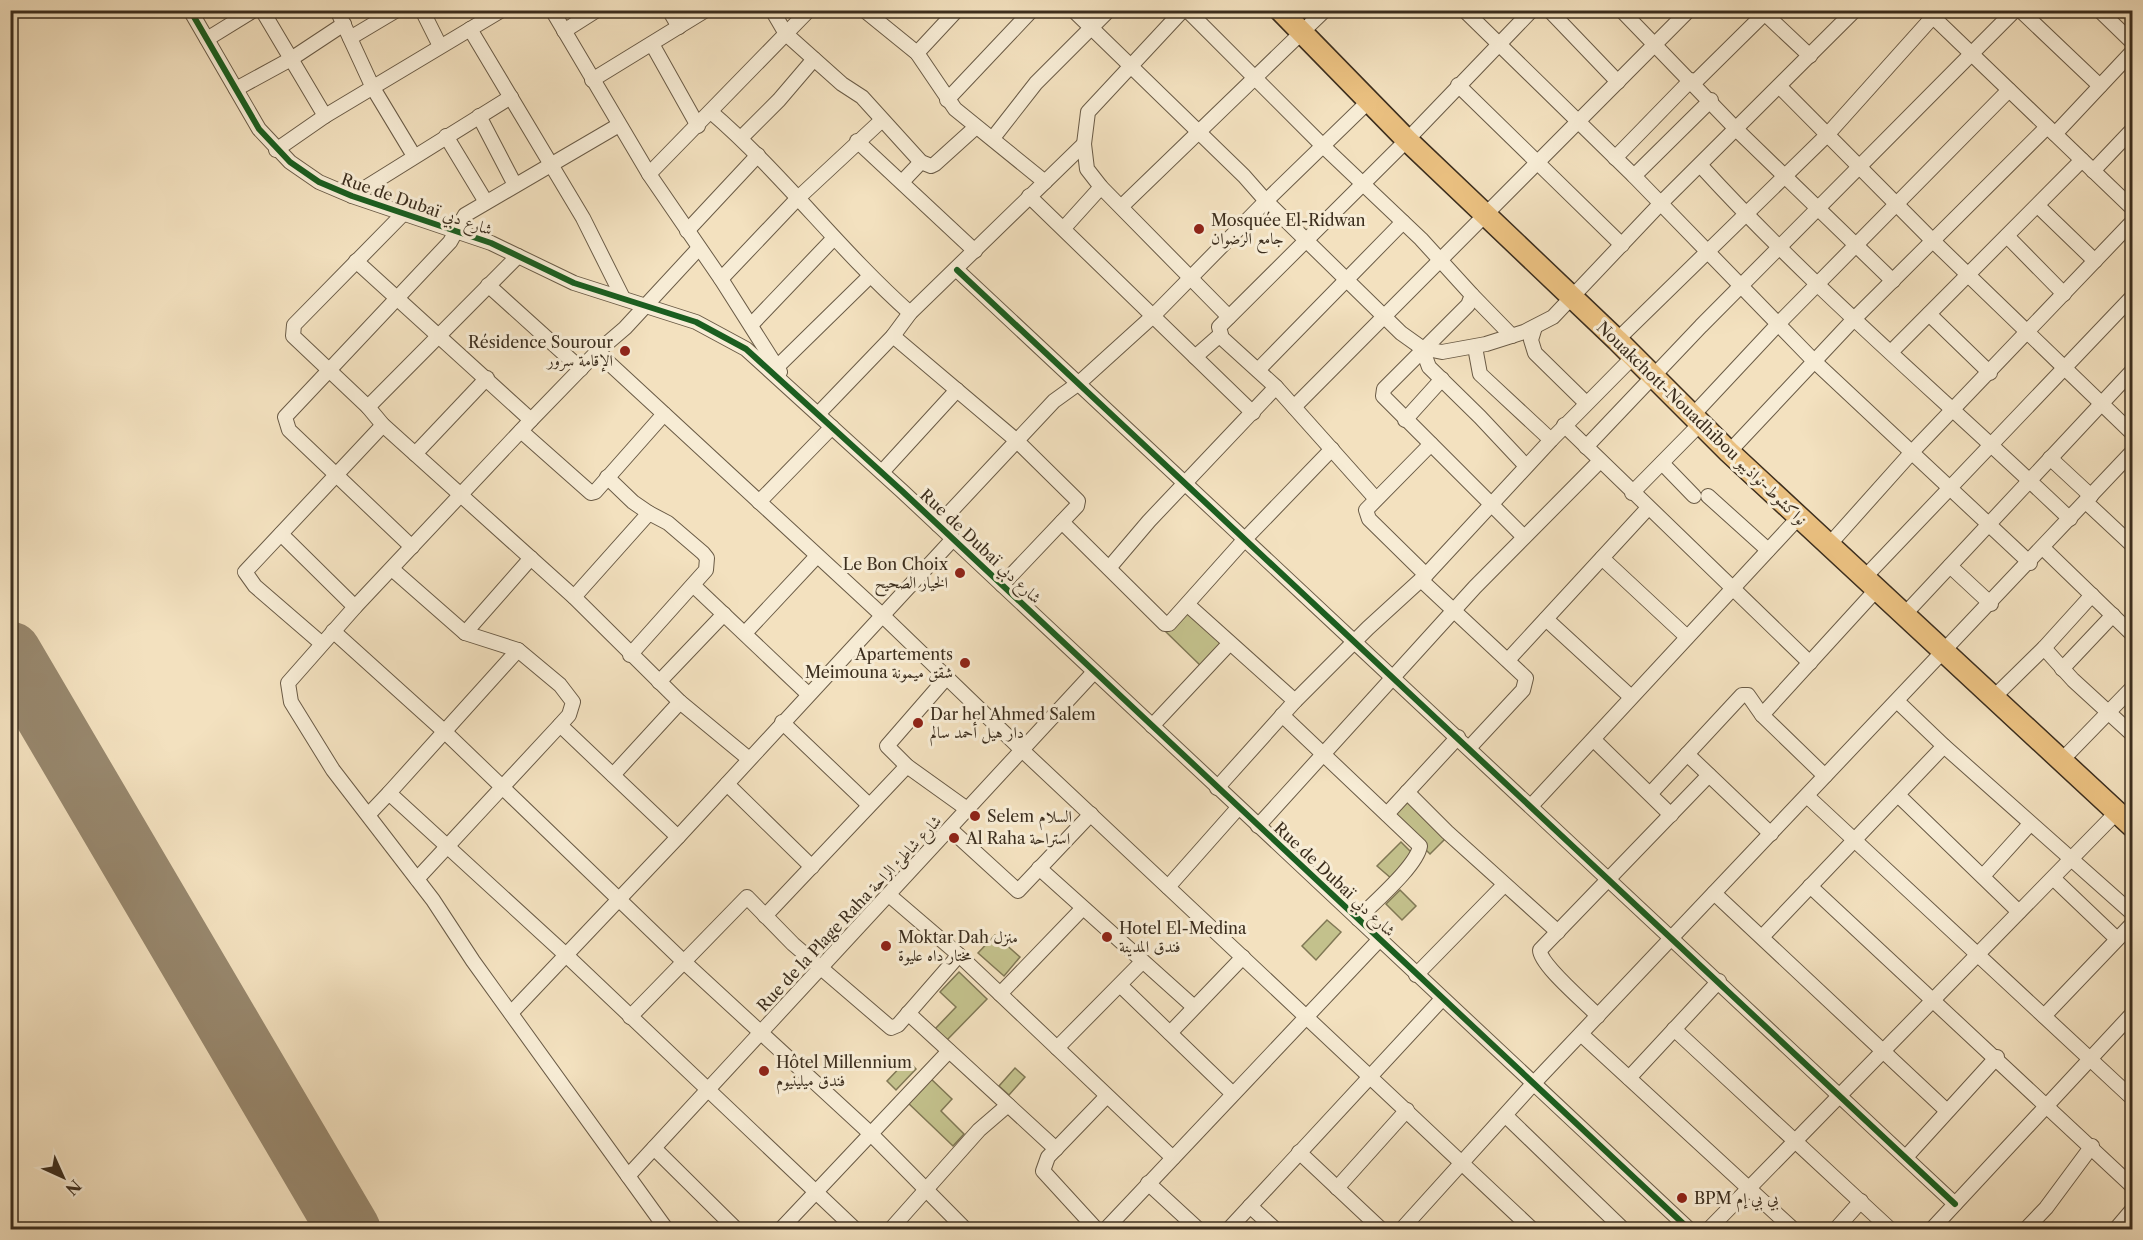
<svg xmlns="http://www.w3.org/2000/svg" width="2143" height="1240" font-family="'Libre Caslon Text',Amiri,serif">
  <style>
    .green { fill: #c3c18c; stroke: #807855; stroke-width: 1.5 }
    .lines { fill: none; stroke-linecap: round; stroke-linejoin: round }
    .runway { stroke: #98886e; stroke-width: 63 }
    .minor-casing { stroke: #6a5b46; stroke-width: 16 }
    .highway-casing { stroke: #3c2e1e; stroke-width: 24 }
    .minor { stroke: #f7ecd5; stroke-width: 14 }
    .highway { stroke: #eac080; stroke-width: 21 }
    .cycleway-casing { stroke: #f7ecd5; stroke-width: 10 }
    .cycleway { stroke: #1b5e20; stroke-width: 6 }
    .poi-dot { fill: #8f2418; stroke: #f7ecd5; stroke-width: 2 }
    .labels { text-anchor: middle; stroke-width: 6; stroke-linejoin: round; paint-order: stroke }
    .street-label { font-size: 16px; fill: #3c2e1e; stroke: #f7ecd5 }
    .poi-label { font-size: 16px; fill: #3c2e1e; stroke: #f7ecd5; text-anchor: start }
  </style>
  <rect width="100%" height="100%" fill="#f3e1bf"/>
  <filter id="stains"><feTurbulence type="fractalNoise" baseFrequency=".00333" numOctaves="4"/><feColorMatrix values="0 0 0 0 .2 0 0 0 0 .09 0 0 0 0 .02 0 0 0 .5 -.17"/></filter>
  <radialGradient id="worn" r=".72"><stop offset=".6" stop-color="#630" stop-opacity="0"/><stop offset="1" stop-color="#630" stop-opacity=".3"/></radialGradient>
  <g class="green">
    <polygon points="1187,607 1227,642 1205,670 1165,631"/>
    <polygon points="1406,796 1446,838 1430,854 1390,814"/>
    <polygon points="1401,842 1414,855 1392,879 1377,866"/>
    <polygon points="1400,890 1416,906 1402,920 1386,904"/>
    <polygon points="1327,920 1341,932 1316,960 1302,946"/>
    <polygon points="995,935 1020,957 1004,976 978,953"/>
    <polygon points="959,972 987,999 947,1040 935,1029 956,1007 940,992"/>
    <polygon points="907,1060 916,1069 896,1090 887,1081"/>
    <polygon points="1015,1068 1025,1077 1009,1095 999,1086"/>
    <polygon points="929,1077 952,1099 941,1111 964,1134 953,1146 906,1101"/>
  </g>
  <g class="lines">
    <polyline class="runway" points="10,653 349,1230"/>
    <defs>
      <g id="minor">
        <polyline points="190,10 259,129 290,162 319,182 352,196 491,243 574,283 696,322 746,349 902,491 1690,1230"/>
        <polyline points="262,10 325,116"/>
        <polyline points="337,10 373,88 414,156"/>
        <polyline points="422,10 440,46"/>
        <polyline points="552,10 649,174 721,279 780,372"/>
        <polyline points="669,10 679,27"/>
        <polyline points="772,10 786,34 842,84 862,97 921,162 931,166 935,164 976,127"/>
        <polyline points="864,10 917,53 955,109 1045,182"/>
        <polyline points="1073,10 1244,176 1266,201 1401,333 1422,348 1442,352 1486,344 1524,332 1553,317 1661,203 1855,10"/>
        <polyline points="1183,10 1088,112 1084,144 1087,169 1101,187 1229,317"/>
        <polyline points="1187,10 1323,146 1421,239 1472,295 1468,305 1384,389 1383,396 1524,537"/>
        <polyline points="1464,10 1634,176 1814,361 2030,563"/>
        <polyline points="1549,10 1618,82"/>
        <polyline points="1621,10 1737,130 1893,281"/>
        <polyline points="1761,10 1810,56"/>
        <polyline points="2020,10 2100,86"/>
        <polyline points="2099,10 2132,42"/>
        <polyline points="1928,12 2132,208"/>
        <polyline points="470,29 583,218 623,298"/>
        <polyline points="564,31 597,10"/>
        <polyline points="350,38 397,10"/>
        <polyline points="207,39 254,10"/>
        <polyline points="652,44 698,126"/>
        <polyline points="917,53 957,10"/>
        <polyline points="592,80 706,10"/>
        <polyline points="1694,83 1768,10"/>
        <polyline points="1458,85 1622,245"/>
        <polyline points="1780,87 1933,241 2132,433"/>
        <polyline points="236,89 291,59 344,24"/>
        <polyline points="947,100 1032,10"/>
        <path d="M711,112C783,174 839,250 910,313"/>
        <polyline points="479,116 515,185"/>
        <polyline points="2055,134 2132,52"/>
        <polyline points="446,136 486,202"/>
        <polyline points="741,138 779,100 814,59"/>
        <polyline points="993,138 1036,83 1109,10"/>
        <polyline points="857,141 975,251"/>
        <polyline points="276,150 325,116 502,10"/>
        <polyline points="1615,158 1691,80"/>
        <path d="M1701,166C1816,292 1947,401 2070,519"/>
        <polyline points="2093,171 2132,130"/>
        <polyline points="649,174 809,10"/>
        <polyline points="1634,176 1711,100"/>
        <polyline points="902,182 921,162"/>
        <polyline points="352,196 511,97"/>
        <polyline points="1029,196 1253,413"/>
        <polyline points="1122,206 1325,10"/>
        <polyline points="2038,206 2095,261"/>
        <polyline points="403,214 294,325 293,336 368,407 383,425 574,597 680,702 749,759"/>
        <polyline points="1064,228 1101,187"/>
        <polyline points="687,231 758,155"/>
        <polyline points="2007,236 2064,294"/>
        <polyline points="356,261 531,420"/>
        <polyline points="957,270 1955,1204"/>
        <polyline points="721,279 797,199 882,120"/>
        <polyline points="488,285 581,369"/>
        <polyline points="1472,295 1512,336"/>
        <polyline points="1929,314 1990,373"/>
        <polyline points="751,325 834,238"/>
        <polyline points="1535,327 1531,340 1535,353 1586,403"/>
        <polyline points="893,336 1017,441 1078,501 1077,506 1002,585"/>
        <polyline points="1617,340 1827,135 1939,10"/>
        <polyline points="1475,347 1480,374 1551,440"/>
        <polyline points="1422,348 1429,367 1480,417 1526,466"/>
        <polyline points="597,352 883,616 1023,751 1533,1230"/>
        <polyline points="1891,352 2082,160"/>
        <polyline points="1195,357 1220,335"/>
        <polyline points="777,367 870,276"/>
        <polyline points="1258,370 1403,222"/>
        <polyline points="368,407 518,256"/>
        <polyline points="1294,407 1689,10"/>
        <polyline points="818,414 893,336 910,313 1084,144"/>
        <polyline points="1693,415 1779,323 2009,90"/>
        <polyline points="1405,420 1442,379"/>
        <polyline points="1564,425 1810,663"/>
        <polyline points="521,431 591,493 595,492 664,414"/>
        <polyline points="1586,447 1701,326 2015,10"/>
        <polyline points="1729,452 1854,319 2047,127"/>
        <polyline points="415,454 487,378"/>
        <polyline points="2050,458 2091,496"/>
        <polyline points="1662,463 1694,496"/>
        <polyline points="882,472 957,390"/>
        <polyline points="607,477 633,502 649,513"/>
        <polyline points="1632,493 1701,423"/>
        <polyline points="1708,496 1768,550"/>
        <polyline points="1376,499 1276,387 1222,338 1219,327 1407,140 1532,10"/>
        <polyline points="759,502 832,427"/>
        <polyline points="2086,502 2132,545"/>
        <polyline points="1062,522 1165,624 1169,624 1245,539 1332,449"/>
        <polyline points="938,525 1054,401 1079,383 1153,316 1266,201 1370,100"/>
        <polyline points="281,534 355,607"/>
        <polyline points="1828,546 1912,452 2132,222"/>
        <polyline points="412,547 289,430 285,417 450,242 465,215 619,125"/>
        <polyline points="2043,548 2132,634"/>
        <polyline points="1602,558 1687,637"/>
        <polyline points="1950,566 1991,604"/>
        <polyline points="1109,568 1149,521 1276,387"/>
        <polyline points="392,569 465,633 518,650 560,685 573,702 569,715 560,725 417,879"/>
        <polyline points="1426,575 1369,519 1366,510 1431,444"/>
        <polyline points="1864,578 2132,297"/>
        <polyline points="1421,580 1526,678 1523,690 1469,748"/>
        <polyline points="694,586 808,694"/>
        <polyline points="574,597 649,513 668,523 703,553 707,558 706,570 630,655"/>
        <polyline points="1188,605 1295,701"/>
        <polyline points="1904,615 2132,371"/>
        <polyline points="1546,619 1631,697"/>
        <polyline points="333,631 445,732 683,961 871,1134 966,1230"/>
        <polyline points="746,632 817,556"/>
        <polyline points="465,633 531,558"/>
        <polyline points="321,643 255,586 245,572 383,425"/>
        <polyline points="2044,648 2073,680 2132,734"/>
        <polyline points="1508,660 1648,508"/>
        <polyline points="2062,669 2113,615"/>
        <polyline points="947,677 887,746 907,766 967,809"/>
        <polyline points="659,682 724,614"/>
        <polyline points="1993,698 2044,648 2092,595"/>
        <polyline points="1897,701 1944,746 2132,913"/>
        <path d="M1282,715L1420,846C1417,866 1373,903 1358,919"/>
        <polyline points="1762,715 1877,589"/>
        <polyline points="782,722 869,805"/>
        <polyline points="560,725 678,837"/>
        <polyline points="1152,726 1229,644"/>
        <polyline points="1594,740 1671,815"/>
        <polyline points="1687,754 1771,834"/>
        <polyline points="2061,761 2132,688"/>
        <polyline points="613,775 680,702"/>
        <polyline points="727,784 812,867"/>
        <polyline points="1217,788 1295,701 1368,628 1426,575 1551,440 1633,357"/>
        <polyline points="1407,792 1447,832 1558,932"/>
        <polyline points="389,793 518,650"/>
        <polyline points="1651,793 1742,695 1748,695 1762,715 1825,776"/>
        <polyline points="1898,795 2019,912"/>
        <polyline points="1807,796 2132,1098"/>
        <polyline points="1531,806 1799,517"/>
        <polyline points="369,814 389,793 566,955 856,1230"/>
        <polyline points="1387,814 1458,737"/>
        <polyline points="1258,826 1475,587 1600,461"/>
        <polyline points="950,829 1018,891 1091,814"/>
        <polyline points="1039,868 1194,1007"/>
        <polyline points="1983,876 2030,824"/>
        <polyline points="2053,878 2117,939"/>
        <polyline points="1810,886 2132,1186"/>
        <polyline points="1168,887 1238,808"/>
        <polyline points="1714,893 1947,1111"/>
        <polyline points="889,895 959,955 1173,1158"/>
        <polyline points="765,916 907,766"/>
        <polyline points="1762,937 1944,746"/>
        <polyline points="1416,975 1504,885"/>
        <polyline points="1120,985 1233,1094"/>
        <polyline points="1000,994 1082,909"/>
        <polyline points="511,1013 678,837 953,539"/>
        <polyline points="908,1013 1056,1149"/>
        <path d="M1598,1016C1586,1003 1540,965 1540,950L1709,775"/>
        <polyline points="2044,1016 2132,924"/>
        <polyline points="630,1017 747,897 793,944 891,1028 898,1025 959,955"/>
        <polyline points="1674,1029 1891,1230"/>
        <polyline points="1170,1033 1243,957"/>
        <polyline points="1581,1034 1794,1230"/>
        <polyline points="1057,1048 1142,962"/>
        <polyline points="1629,1078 1719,981"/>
        <polyline points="1506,1116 1624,1230"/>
        <polyline points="654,1148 737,1230"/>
        <polyline points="1299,1152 1382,1230"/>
        <polyline points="1906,1157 1997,1057"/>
        <polyline points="628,1176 1094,672"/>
        <polyline points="1148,1183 1199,1230"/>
        <polyline points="1337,1188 1407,1110"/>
        <polyline points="1250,1206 1276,1230"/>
        <polyline points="667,1230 473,961 433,900 333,770 291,702 288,683 355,607 531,420 597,352 625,328 699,248"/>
        <polyline points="780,1230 949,1051"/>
        <polyline points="890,1230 979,1130 1008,1105"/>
        <polyline points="1097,1230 1043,1171 1048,1157 1106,1097"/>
        <polyline points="1105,1230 1380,939"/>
        <polyline points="1228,1230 1442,999"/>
        <polyline points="1401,1230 1533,1084 2132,452"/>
        <polyline points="1708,1230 2117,812"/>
        <polyline points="1835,1230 1861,1201"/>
        <polyline points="1931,1230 2132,1014"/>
        <polyline points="2025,1230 2046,1208 2092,1146"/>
        <polyline points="2115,1230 2132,1210"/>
      </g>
      <polyline id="highway" points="1280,10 1407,140 1617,340 1729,452 2132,826"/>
    </defs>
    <use href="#minor" class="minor-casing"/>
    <use href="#highway" class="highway-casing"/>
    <use href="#minor" class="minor"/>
    <use href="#highway" class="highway"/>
    <defs>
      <g id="cycleway">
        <polyline points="190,10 259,129 290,162 319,182 352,196 491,243 574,283 696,322 746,349 902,491 1690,1230"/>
        <polyline points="957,270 1955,1204"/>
      </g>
    </defs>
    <use href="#cycleway" class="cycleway-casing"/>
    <use href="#cycleway" class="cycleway"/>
  </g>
  <g class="poi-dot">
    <circle cx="1199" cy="229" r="6"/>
    <circle cx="625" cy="351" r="6"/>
    <circle cx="960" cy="573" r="6"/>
    <circle cx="965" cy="663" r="6"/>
    <circle cx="918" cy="723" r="6"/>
    <circle cx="975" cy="816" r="6"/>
    <circle cx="954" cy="838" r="6"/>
    <circle cx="1107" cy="937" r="6"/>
    <circle cx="886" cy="946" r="6"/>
    <circle cx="764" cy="1071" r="6"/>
    <circle cx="1682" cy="1198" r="6"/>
  </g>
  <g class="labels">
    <g class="street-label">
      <text transform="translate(417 204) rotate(19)" y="6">Rue de Dubaï شارع دبي</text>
      <text transform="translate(1702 423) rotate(44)" y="6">Nouakchott-Nouadhibou نواكشوط-نواذيبو</text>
      <text transform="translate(981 546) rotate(43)" y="6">Rue de Dubaï شارع دبي</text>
      <text transform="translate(1335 879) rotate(43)" y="6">Rue de Dubaï شارع دبي</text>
      <text transform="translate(849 913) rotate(-47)" y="6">Rue de la Plage Raha شارع شاطئ الراحة</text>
    </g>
    <g class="poi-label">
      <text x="1211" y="226">Mosquée El-Ridwan<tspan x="1211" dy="18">جامع الرضوان</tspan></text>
      <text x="613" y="348" text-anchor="end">Résidence Sourour<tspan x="613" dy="18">الإقامة سرور</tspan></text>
      <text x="948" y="570" text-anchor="end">Le Bon Choix<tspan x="948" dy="18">الخيار الصحيح</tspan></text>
      <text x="953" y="660" text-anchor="end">Apartements<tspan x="953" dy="18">Meimouna شقق ميمونة</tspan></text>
      <text x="930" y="720">Dar hel Ahmed Salem<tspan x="930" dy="18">دار هيل أحمد سالم</tspan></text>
      <text x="987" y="822">Selem السلام</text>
      <text x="966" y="844">Al Raha استراحة</text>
      <text x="1119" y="934">Hotel El-Medina<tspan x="1119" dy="18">فندق المدينة</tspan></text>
      <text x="898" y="943">Moktar Dah منزل<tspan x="898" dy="18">مختار داه عليوة</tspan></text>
      <text x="776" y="1068">Hôtel Millennium<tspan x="776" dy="18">فندق ميلينيوم</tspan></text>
      <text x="1694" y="1204">BPM بي بي إم</text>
    </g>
  </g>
  <rect width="2143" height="1240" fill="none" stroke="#f3e1bf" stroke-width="36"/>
  <rect x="12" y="12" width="2119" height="1216" fill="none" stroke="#3c2e1e" stroke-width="3"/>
  <rect x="18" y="18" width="2107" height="1204" fill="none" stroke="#3c2e1e" stroke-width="1.5"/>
  <g transform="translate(63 1177) rotate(135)" stroke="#f7ecd5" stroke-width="4.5" paint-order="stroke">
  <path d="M0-4.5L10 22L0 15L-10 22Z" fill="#3c2e1e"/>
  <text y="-9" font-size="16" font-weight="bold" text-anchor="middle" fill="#3c2e1e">N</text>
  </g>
  <rect width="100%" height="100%" filter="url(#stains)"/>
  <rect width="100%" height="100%" fill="url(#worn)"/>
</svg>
